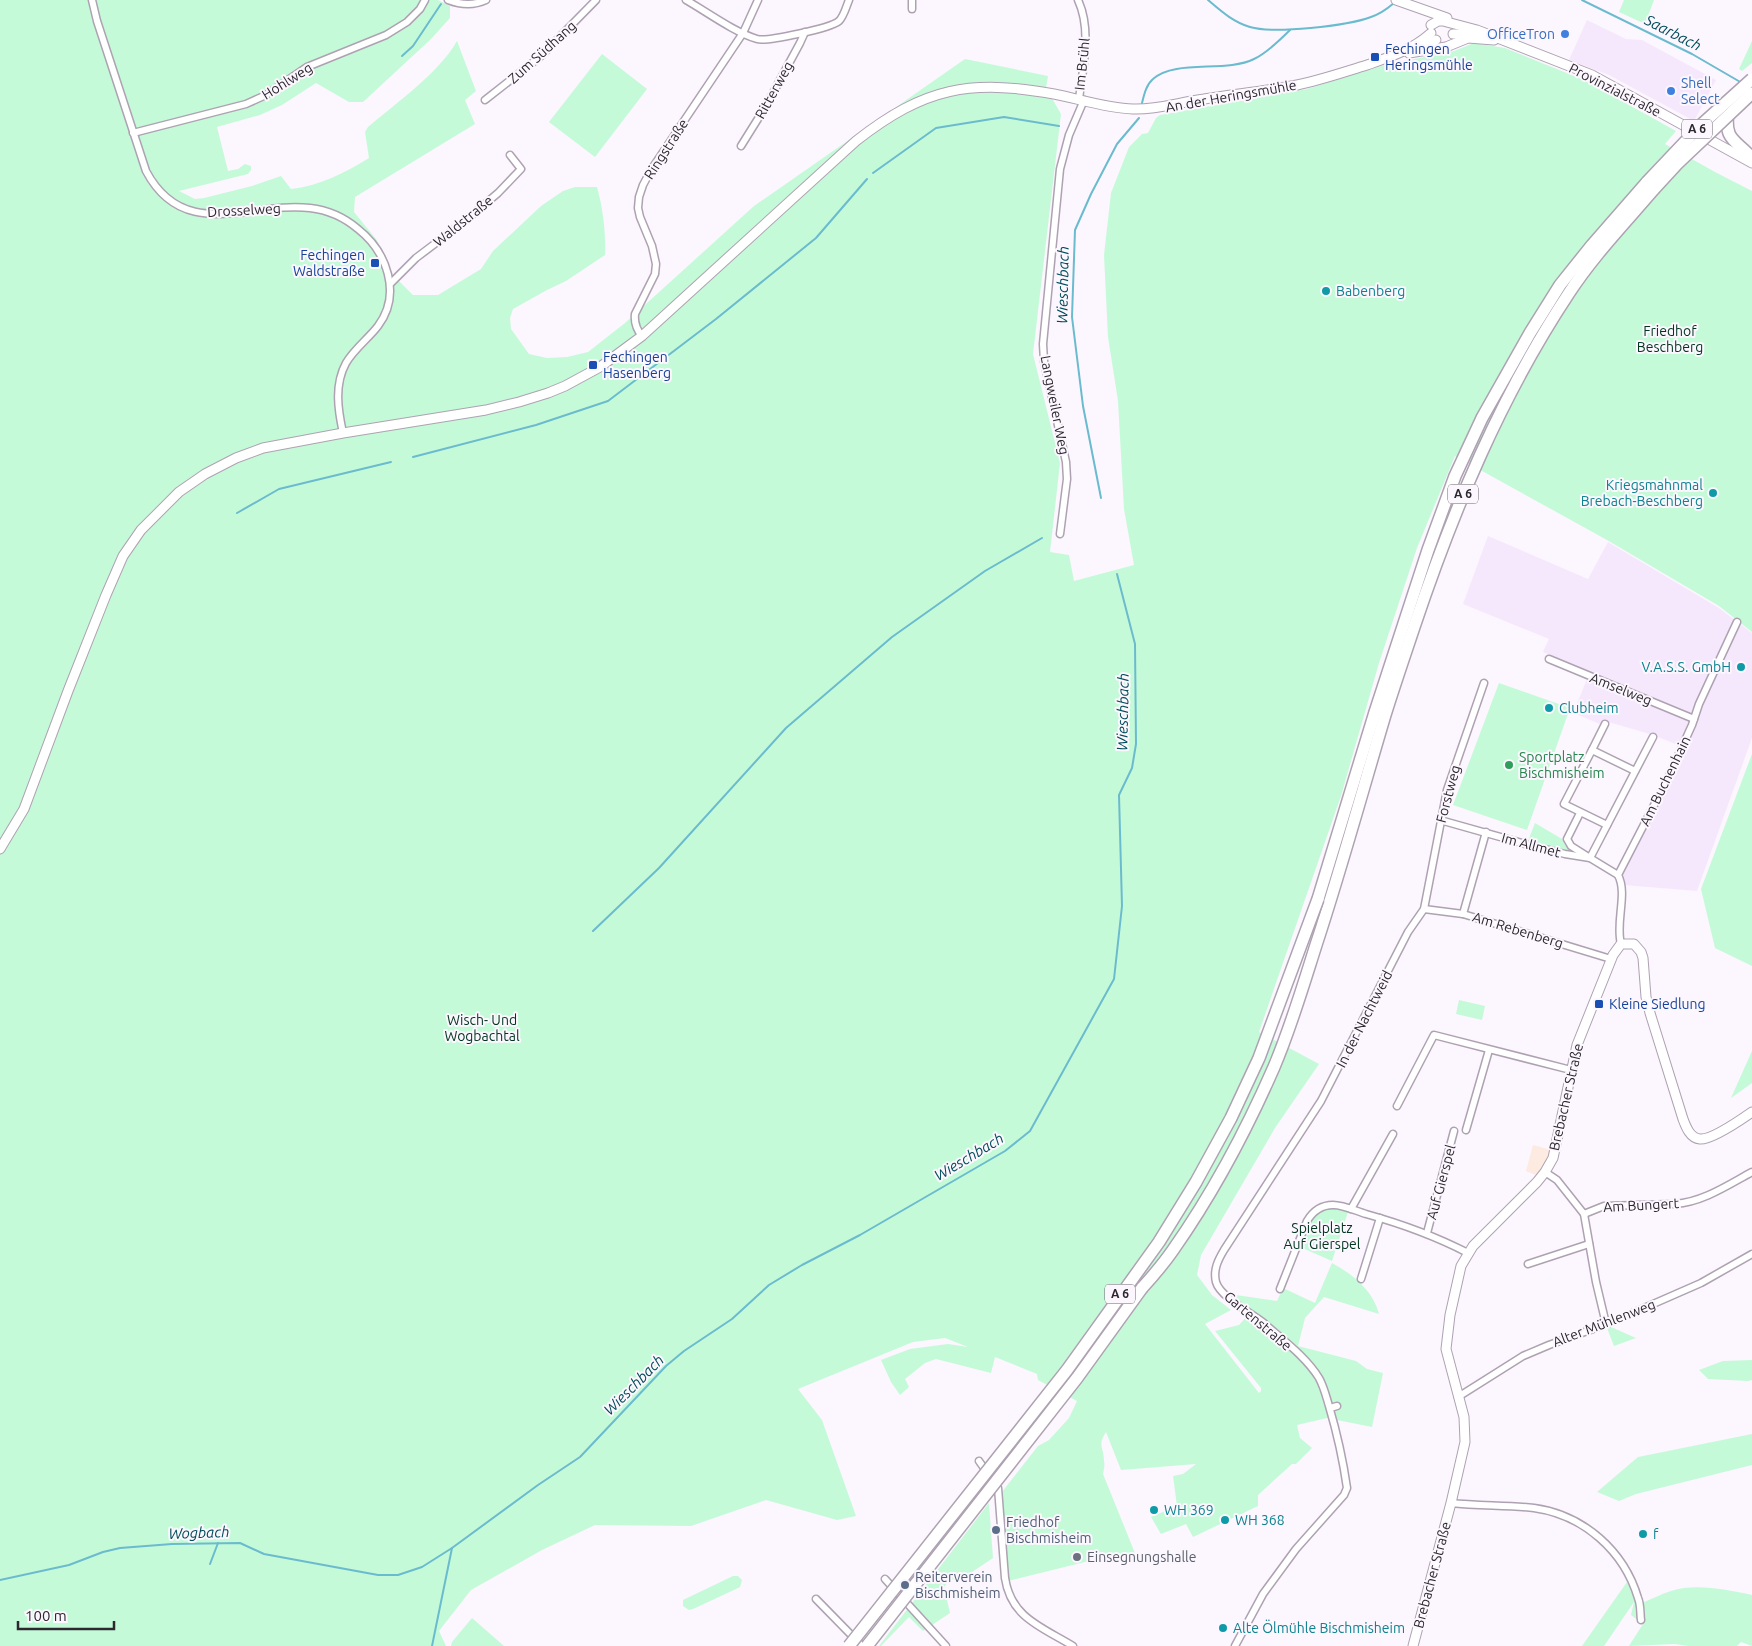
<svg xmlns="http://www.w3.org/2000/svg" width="1752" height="1646" font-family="Ubuntu,sans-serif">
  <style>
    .built { fill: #f6e8fc }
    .industrial { fill: #fdeae1 }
    .green { fill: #c5fad9 }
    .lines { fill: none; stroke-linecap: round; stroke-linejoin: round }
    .stream { stroke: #6bbbce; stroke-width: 2 }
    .street-casing { stroke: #aea2b2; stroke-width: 9 }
    .secondary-casing { stroke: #aea2b2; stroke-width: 11 }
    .highway-casing { stroke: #aea2b2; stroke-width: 14 }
    .street { stroke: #fff; stroke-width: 6 }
    .secondary { stroke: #fff; stroke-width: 9 }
    .highway { stroke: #fff; stroke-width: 11 }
    .highway-bridge-casing { stroke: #aea2b2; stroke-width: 14; stroke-linecap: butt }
    .highway-bridge { stroke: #fff; stroke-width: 11 }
    .shop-dot { fill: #3f7fe0; stroke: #fcf6fe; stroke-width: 2 }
    .transit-dot { fill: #1a4fb4; stroke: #fcf6fe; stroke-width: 2 }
    .culture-dot { fill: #0f9aa8; stroke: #fcf6fe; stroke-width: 2 }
    .leisure-dot { fill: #2e9e5b; stroke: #fcf6fe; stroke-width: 2 }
    .service-dot { fill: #5c6f8a; stroke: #fcf6fe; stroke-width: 2 }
    .worship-dot { fill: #6b7280; stroke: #fcf6fe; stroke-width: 2 }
    .labels { text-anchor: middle; stroke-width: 4; stroke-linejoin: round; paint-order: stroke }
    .shield { fill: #fcf6fe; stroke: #6b666d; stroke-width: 1 }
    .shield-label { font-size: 12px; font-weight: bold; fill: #2d282f }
    .shop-label { font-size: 14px; fill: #366cbe; stroke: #fcf6fe; text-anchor: end }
    .transit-label { font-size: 14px; fill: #164399; stroke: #fcf6fe; text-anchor: start }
    .street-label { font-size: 14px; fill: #2d282f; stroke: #fcf6fe }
    .culture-label { font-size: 14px; fill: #0d838f; stroke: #fcf6fe; text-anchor: start }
    .park-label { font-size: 14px; fill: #01361e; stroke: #fcf6fe }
    .leisure-label { font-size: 14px; fill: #27864d; stroke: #fcf6fe; text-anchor: start }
    .service-label { font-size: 14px; fill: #4e5e75; stroke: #fcf6fe; text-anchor: start }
    .worship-label { font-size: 14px; fill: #5b616d; stroke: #fcf6fe; text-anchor: start }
    .water-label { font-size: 15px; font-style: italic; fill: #004c5a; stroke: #fcf6fe }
  </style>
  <rect width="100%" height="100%" fill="#fcf6fe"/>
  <g class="built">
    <polygon points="1587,20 1626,39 1642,40 1716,80 1694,121 1609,75 1569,60"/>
    <polygon points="1488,536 1588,579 1608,542 1719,608 1752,633 1752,738 1697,891 1623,885 1623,872 1683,747 1653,735 1605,721 1600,724 1573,713 1590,672 1543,652 1549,639 1463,604"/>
  </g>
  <polygon class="industrial" points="1533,1145 1555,1151 1541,1177 1526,1171"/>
  <g class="green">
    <path d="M0,0H438L450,6V18L431,39L363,102H349L316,83L282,105L260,115L217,127L228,171L238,169L245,164L251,166V170L248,174L179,191L195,199L204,198L252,186L281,176L291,189C319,186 345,173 369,158L365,132L368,127C396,103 439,73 457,41L476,91L465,100L475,124L355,197L354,212L376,239L385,255L392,274L413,295H438L481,269L493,251L541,206L563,191L575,187H597C603,208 606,233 605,255L566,281L547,290L513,309L510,318L511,329L529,354L547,358L567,357L588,352L625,323L754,206L965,59L1048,76L1046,88L1061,114L1033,354L1060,463L1050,552L1069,555L1074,581L1134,565L1124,509L1118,401L1108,337L1104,255L1111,193L1129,147L1142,134L1148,133L1156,118L1160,115L1307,89L1385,65L1454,51L1474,43L1505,48L1584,80L1676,131L1665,144L1715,172L1752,191V632L1719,606L1607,540L1455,456L1417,548L1379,663L1341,796L1259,1032L1319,1064L1275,1128L1201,1255L1197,1275L1212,1295L1231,1310L1205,1324L1259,1393L1261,1391V1388L1215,1331L1239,1325L1251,1312L1229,1294L1277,1301L1283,1288L1315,1303L1332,1263C1352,1274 1373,1290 1379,1314L1324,1297L1305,1318L1298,1346L1356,1361L1367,1369L1383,1373L1372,1427L1327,1418L1297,1425L1300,1438L1312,1448L1296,1464H1292L1258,1495V1506L1193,1537L1186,1524L1161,1534L1151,1517L1177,1506L1173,1476L1183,1474L1196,1464L1121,1470L1106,1432C1097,1446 1104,1447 1104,1461C1105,1465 1104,1469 1103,1474L1139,1563L1085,1562L1008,1581L1002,1492L1038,1446L1049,1440L1069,1418L1077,1401L1038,1380L1037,1374L995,1357L991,1373L936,1359L925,1363L905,1379L909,1387L900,1395L891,1382L881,1360L910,1349L948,1344L968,1347L945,1338L913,1342L798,1389L822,1420L856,1516L837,1520L766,1500L691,1526L595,1525L542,1550L471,1590L439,1631L446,1646H0Z"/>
    <polygon points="1624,0 1654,0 1645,24 1619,12"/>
    <polygon points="1752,41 1752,63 1742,71 1739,69"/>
    <polygon points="602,54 647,89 595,157 549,122"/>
    <polygon points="1499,683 1570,708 1527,830 1453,805"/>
    <polygon points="1752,754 1752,966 1715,948 1701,889"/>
    <polygon points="1535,823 1562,839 1565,845 1573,850 1572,854 1528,841"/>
    <polygon points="1459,1000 1485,1006 1482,1020 1456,1014"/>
    <polygon points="1752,1051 1752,1083 1731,1098"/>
    <path d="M1331,1208L1348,1212L1332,1261L1300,1247C1307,1230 1311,1212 1331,1208Z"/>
    <polygon points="1611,1327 1636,1338 1614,1346 1607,1328"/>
    <polygon points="1752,1360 1752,1380 1748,1381 1708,1379 1699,1370 1723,1361"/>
    <polygon points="1752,1434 1752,1465 1636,1494 1619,1501 1597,1492 1638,1457"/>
    <polygon points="989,1503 993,1558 957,1582 951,1578 944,1587 950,1613 923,1631 909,1617 881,1646 879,1646"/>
    <polygon points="733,1576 738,1576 742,1580 740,1587 736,1589 693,1609 689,1610 683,1606 683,1600"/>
    <path d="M1627,1582L1635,1600L1642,1603C1652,1599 1661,1594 1671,1591C1696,1583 1727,1590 1752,1595V1646L1741,1642L1737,1646H1688L1675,1644L1629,1646L1643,1624L1631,1615L1634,1602L1604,1646H1582Z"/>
    <polygon points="472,1618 504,1646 451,1646 452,1642"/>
  </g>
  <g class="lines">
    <g class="stream">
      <path d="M1208,0C1221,11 1233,22 1250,27C1274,34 1347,26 1371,17C1380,14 1387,9 1394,3"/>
      <polyline points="1582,0 1692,54 1742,83"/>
      <polyline points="402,56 413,46 441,4"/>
      <path d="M1142,103C1144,95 1146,85 1153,79C1175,59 1226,73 1254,59C1267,53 1280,40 1290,30"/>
      <polyline points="873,173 936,128 1004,117 1059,126"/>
      <polyline points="413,457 536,425 608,401 716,319 816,238 867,179"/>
      <polyline points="1101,498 1083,406 1072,317 1075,230 1091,194 1117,144 1139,118"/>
      <polyline points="237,513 279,489 391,462"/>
      <polyline points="593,931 659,868 786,728 892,637 985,571 1042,538"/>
      <polyline points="210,1564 218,1543"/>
      <polyline points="0,1580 69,1565 103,1552 120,1548 172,1544 240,1543 264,1554 378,1575 398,1575 422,1567 452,1548 538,1485 580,1457 666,1366 684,1351 732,1319 769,1285 802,1265 860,1235 1005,1151 1030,1131 1114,979 1122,906 1119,795 1132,768 1136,744 1135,644 1117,574"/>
      <polyline points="432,1646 452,1548"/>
    </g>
    <defs>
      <g id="street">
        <path d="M92,0L97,21L146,171C184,243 251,201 310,208C328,210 345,218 358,229C387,252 402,294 378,326C369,338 354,349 346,363C334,385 338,410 343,433"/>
        <path d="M448,0C461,5 473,6 486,0"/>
        <path d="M686,0C707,12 734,32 757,39C767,42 831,28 839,21C844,16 846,7 849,0"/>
        <polyline points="912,0 912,9"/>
        <path d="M1078,0C1092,30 1083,67 1079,99"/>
        <polyline points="485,100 541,56 596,0"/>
        <polyline points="133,133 246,104 266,95 307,67 386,35 407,22 420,9 425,0"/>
        <polyline points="741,146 766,106 800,43 805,32"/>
        <polyline points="391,283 416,258 465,221 498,193 521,169 510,155"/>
        <path d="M642,336C636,329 634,323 635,314L655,274L656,264L652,246L640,217L638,208L639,197L643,185L651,170L743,33L758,0"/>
        <polyline points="1060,534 1067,479 1066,462 1044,361 1043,344 1060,169 1069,135 1084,100"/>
        <polyline points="1549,659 1694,719"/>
        <polyline points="1592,750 1605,724"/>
        <polyline points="1580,813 1567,839 1571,846 1590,858 1653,737"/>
        <polyline points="1440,820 1525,844 1565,854 1590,858 1618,875"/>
        <polyline points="1607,825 1564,804 1592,750 1635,771"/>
        <polyline points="1424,909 1463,914 1611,959"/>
        <polyline points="1463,914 1486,832"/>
        <path d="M1621,944C1615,922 1628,894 1618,875L1668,778L1692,725L1699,704L1737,622"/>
        <polyline points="1397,1106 1434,1035 1571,1070"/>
        <polyline points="1466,1130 1489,1050"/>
        <polyline points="1545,1172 1557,1180 1584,1214 1596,1282 1606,1324"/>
        <polyline points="1351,1209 1393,1134"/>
        <path d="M1584,1214L1604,1206L1675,1204C1703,1202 1728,1185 1752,1172"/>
        <polyline points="1427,1233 1454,1131"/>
        <polyline points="1528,1264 1589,1244"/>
        <polyline points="1361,1279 1380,1218"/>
        <path d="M1280,1289L1307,1221C1313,1211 1322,1205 1333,1205C1344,1205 1356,1211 1366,1214C1402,1224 1435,1236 1468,1253"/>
        <polyline points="1458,1397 1523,1356 1549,1345 1612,1322 1701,1283 1752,1254"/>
        <polyline points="1330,1408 1337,1406"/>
        <path d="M979,1461L998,1488L1005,1578C1011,1618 1042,1627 1073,1646"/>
        <path d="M1451,1503C1479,1506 1507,1505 1534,1508C1584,1515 1624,1551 1638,1598C1641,1605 1640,1613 1641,1620"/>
        <polyline points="885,1579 946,1646"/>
        <polyline points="816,1599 862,1646"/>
        <path d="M1235,1646L1263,1594L1296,1549L1344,1495L1347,1488C1343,1460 1337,1433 1329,1406C1326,1396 1324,1387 1319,1378C1306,1357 1283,1340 1265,1324C1253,1314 1220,1297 1216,1282C1213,1270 1218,1260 1224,1250L1321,1101L1408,932L1424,909L1447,790L1484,683"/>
      </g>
      <g id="secondary">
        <polyline points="1396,0 1447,18"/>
        <polyline points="1431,25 1438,21 1443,21 1477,30 1592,75 1752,163"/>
        <polyline points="1453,34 1471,34"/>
        <polyline points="1421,49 1436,40"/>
        <polyline points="1409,53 1446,47 1468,38 1494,40"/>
        <path d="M0,849L24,809L68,691L106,595L123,556L141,530L179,492L205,474L236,458L263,448L343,433L486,410L519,402L548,393L565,386L600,367L642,336L856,141C925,87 970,79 1054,94C1080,99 1106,108 1133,109C1157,110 1180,102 1204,99C1235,94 1267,91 1297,85C1321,80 1344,72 1367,65C1390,57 1412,50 1431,33"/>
        <path d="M1413,1646L1451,1503L1465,1442L1464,1417L1446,1349L1450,1315L1461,1266L1473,1246L1537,1182L1545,1172L1553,1158L1577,1045L1613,955L1621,944H1634L1641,952L1643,958L1646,997L1650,1013L1683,1119C1686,1127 1690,1138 1700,1139C1712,1140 1742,1119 1752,1112"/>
      </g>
      <g id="highway">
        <path d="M1728,111C1724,141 1735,139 1752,158"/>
        <polyline points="1318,899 1375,712 1428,550 1455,476 1482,418 1530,333 1560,285 1592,245 1647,182"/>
        <path d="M1142,1288C1153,1276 1164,1263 1173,1250C1213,1193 1246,1131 1274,1067C1291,1027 1303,986 1316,945C1341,869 1362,792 1385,715C1394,686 1404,657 1414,627C1453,511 1500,397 1569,293C1593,256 1625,223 1654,189"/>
      </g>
    </defs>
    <use href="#street" class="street-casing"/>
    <use href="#secondary" class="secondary-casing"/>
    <use href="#highway" class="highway-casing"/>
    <use href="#street" class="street"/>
    <use href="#secondary" class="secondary"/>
    <use href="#highway" class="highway"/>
    <defs>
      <g id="highway-bridge">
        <polyline points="1647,182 1701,125 1752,79"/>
        <polyline points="1654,189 1677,164 1752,93"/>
        <polyline points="849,1646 1067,1370 1159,1242 1196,1182 1231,1118 1259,1058 1318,899"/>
        <polyline points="867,1646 1077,1378 1142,1288"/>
      </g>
    </defs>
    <use href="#highway-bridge" class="highway-bridge-casing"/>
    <use href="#highway-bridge" class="highway-bridge"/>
  </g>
  <g class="shop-dot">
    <circle cx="1565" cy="34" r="5"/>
    <circle cx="1671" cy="91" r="5"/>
  </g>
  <g class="transit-dot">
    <rect x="1370" y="52" width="10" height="10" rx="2.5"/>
    <rect x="370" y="258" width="10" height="10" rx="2.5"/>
    <rect x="588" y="360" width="10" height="10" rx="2.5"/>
    <rect x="1594" y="999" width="10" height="10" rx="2.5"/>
  </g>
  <g class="culture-dot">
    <circle cx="1326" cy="291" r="5"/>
    <circle cx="1713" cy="493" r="5"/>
    <circle cx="1741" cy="667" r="5"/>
    <circle cx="1549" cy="708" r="5"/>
    <circle cx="1154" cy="1510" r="5"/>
    <circle cx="1225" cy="1520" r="5"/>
    <circle cx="1643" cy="1534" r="5"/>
    <circle cx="1223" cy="1628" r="5"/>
  </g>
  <circle class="leisure-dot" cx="1509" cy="765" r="5"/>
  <g class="service-dot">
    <circle cx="996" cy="1530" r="5"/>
    <circle cx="905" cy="1585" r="5"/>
  </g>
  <circle class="worship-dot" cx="1077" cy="1557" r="5"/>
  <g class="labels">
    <g class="shield">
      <rect x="1682" y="119.5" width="30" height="19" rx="4"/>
      <rect x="1448" y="484.5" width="30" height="19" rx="4"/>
      <rect x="1105" y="1284.5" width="30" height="19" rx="4"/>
    </g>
    <g class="shield-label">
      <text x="1697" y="133">A 6</text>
      <text x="1463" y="498">A 6</text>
      <text x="1120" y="1298">A 6</text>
    </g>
    <g class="shop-label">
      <text x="1555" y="39">OfficeTron</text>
      <text x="1681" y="88" text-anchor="start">Shell<tspan x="1681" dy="16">Select</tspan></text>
    </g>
    <g class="transit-label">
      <text x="1385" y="54">Fechingen<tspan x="1385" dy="16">Heringsmühle</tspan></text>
      <text x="365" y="260" text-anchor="end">Fechingen<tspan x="365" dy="16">Waldstraße</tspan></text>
      <text x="603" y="362">Fechingen<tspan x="603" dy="16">Hasenberg</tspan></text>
      <text x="1609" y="1009">Kleine Siedlung</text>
    </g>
    <g class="street-label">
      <text transform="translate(542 52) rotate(-42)" y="5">Zum Südhang</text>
      <text transform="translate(1082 64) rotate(-84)" y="5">Im Brühl</text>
      <text transform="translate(287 81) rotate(-32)" y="5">Hohlweg</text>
      <text transform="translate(774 90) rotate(-61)" y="5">Ritterweg</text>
      <text transform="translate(1615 90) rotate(27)" y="5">Provinzialstraße</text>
      <text transform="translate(1231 96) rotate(-10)" y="5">An der Heringsmühle</text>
      <text transform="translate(666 149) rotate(-57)" y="5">Ringstraße</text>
      <text transform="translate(244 210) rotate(-3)" y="5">Drosselweg</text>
      <text transform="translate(463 221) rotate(-39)" y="5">Waldstraße</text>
      <text transform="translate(1055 405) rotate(79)" y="5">Langweiler Weg</text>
      <text transform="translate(1621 689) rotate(22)" y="5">Amselweg</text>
      <text transform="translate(1665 781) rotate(-64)" y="5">Am Buchenhain</text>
      <text transform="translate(1448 794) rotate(-75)" y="5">Forstweg</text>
      <text transform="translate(1531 845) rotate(15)" y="5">Im Allmet</text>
      <text transform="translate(1518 930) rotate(17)" y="5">Am Rebenberg</text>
      <text transform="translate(1364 1019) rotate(-63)" y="5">In der Nachtweid</text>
      <text transform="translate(1566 1097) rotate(-77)" y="5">Brebacher Straße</text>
      <text transform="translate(1441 1182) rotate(-75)" y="5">Auf Gierspel</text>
      <text transform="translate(1641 1205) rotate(-3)" y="5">Am Bungert</text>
      <text transform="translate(1258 1321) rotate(40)" y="5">Gartenstraße</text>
      <text transform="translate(1604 1323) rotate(-21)" y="5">Alter Mühlenweg</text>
      <text transform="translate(1432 1575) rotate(-75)" y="5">Brebacher Straße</text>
    </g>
    <g class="culture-label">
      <text x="1336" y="296">Babenberg</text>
      <text x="1703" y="490" text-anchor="end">Kriegsmahnmal<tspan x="1703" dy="16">Brebach-Beschberg</tspan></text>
      <text x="1731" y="672" text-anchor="end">V.A.S.S. GmbH</text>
      <text x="1559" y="713">Clubheim</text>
      <text x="1164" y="1515">WH 369</text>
      <text x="1235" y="1525">WH 368</text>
      <text x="1653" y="1539">f</text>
      <text x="1233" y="1633">Alte Ölmühle Bischmisheim</text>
    </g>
    <g class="park-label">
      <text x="1670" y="336">Friedhof<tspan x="1670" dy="16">Beschberg</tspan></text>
      <text x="482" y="1025">Wisch- Und<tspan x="482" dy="16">Wogbachtal</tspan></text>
      <text x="1322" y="1233">Spielplatz<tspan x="1322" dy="16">Auf Gierspel</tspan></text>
    </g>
    <g class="leisure-label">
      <text x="1519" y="762">Sportplatz<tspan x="1519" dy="16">Bischmisheim</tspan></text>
    </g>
    <g class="service-label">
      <text x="1006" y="1527">Friedhof<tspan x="1006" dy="16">Bischmisheim</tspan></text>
      <text x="915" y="1582">Reiterverein<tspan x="915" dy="16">Bischmisheim</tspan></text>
    </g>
    <g class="worship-label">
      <text x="1087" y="1562">Einsegnungshalle</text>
    </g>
    <g class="water-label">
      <text transform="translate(1673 33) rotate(27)" y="5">Saarbach</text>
      <text transform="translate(1063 285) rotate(-89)" y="5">Wieschbach</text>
      <text transform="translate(1123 712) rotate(-89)" y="5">Wieschbach</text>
      <text transform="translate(969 1157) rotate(-31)" y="5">Wieschbach</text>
      <text transform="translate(634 1385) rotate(-45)" y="5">Wieschbach</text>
      <text transform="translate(199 1533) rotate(-2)" y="5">Wogbach</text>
    </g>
  </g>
  <path d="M18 1621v8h96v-8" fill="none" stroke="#2d282f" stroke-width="2.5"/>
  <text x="25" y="1621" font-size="15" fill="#2d282f" stroke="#fcf6fe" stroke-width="4" paint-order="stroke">100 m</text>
</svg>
